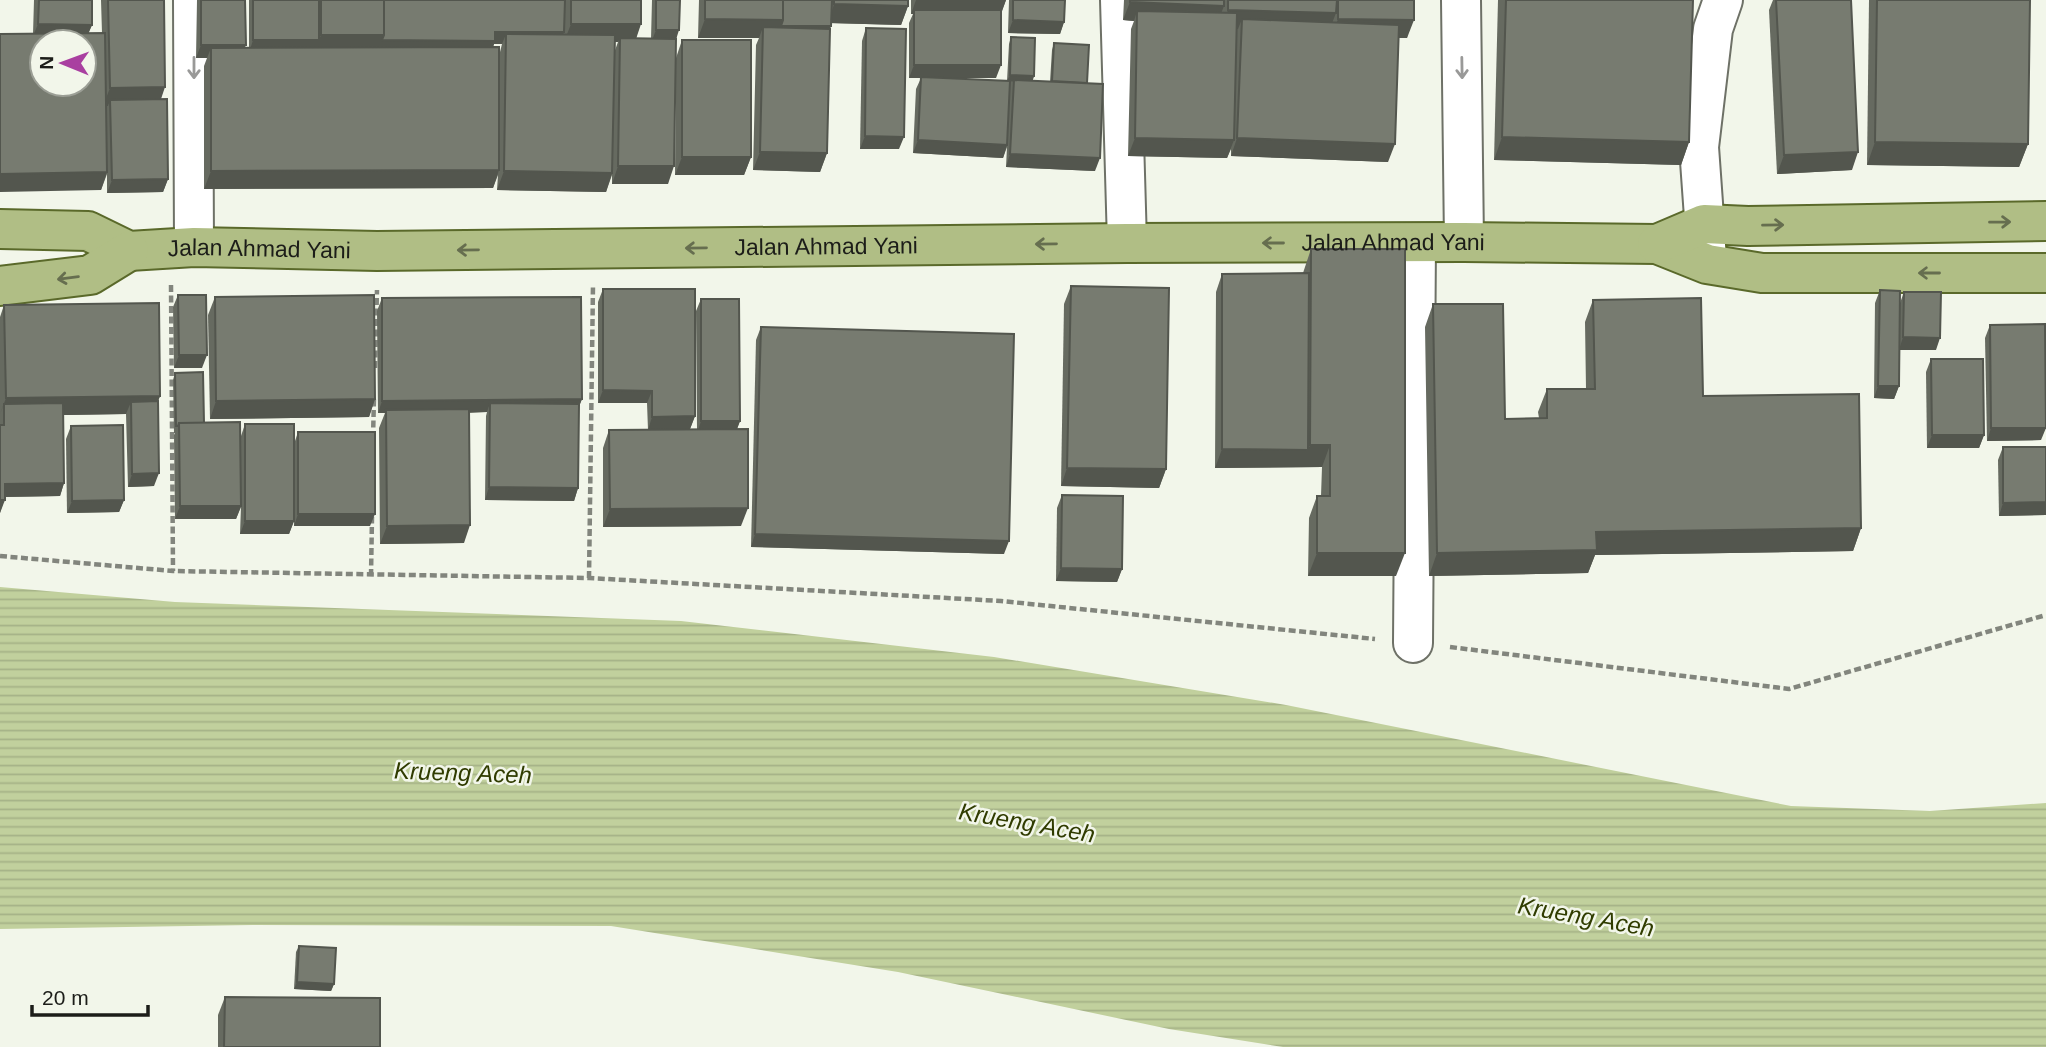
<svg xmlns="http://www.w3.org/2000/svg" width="2046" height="1047" font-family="Helvetica,sans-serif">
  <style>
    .water { fill: url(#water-rules) }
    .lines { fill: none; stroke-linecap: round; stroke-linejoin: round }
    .minor-casing { stroke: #6e7167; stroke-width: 42 }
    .major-casing { stroke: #5a692a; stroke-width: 42 }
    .path { stroke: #82857d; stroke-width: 4.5; stroke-dasharray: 7 3.5; stroke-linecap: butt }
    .minor { stroke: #fff; stroke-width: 38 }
    .major { stroke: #b0be85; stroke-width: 38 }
    .wall { fill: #666a60; fill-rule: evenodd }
    .shaded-wall { fill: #53564e }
    .building { fill: #777b70; stroke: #53564e; stroke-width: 2; fill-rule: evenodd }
    .oneway { stroke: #999998 }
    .oneway2 { stroke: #666e4f }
    .labels { text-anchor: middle; stroke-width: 5; stroke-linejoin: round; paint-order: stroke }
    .street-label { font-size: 23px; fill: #1c1d19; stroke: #f2f6ea }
    .water-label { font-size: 24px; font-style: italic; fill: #303c00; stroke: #f2f6ea }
  </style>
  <defs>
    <pattern id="water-rules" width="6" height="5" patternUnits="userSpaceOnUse" patternTransform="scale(1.75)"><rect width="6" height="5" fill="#c1d09d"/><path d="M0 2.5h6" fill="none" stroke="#a5b287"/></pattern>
  </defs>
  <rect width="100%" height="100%" fill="#f2f6ea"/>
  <polygon class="water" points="0,587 175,602 681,621 994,657 1286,705 1791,806 1930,811 2046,803 2046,1047 1283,1047 1169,1029 898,972 611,926 253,925 0,929"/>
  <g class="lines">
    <defs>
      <g id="minor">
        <polyline points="193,0 194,247"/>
        <polyline points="1120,0 1127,243"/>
        <polyline points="1461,0 1464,242"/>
        <polyline points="1707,259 1699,147 1713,29 1723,0"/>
        <polyline points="1413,643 1416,243"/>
      </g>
      <g id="major">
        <path id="s1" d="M0,229L88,231L129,251L194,247L377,251L1127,243L1464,242L1657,244L1707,264L1762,273H2046"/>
        <polyline points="1657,244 1704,224 1748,226 2046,221"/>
        <polyline points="0,286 90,275 129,251"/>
      </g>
    </defs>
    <use href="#minor" class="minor-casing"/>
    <use href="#major" class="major-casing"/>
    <g class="path">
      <polyline points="171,285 173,571"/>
      <polyline points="375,368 377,290"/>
      <polyline points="373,438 374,398"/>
      <polyline points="0,556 173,571 589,578 1001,601 1375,639"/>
      <polyline points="371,576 372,517"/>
      <polyline points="589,578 593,285"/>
      <polyline points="1450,647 1789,689 2046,615"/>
    </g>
    <use href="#minor" class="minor"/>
    <use href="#major" class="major"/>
  </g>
  <g class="wall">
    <polygon points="34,0 92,0 92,25 88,33 102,33 101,0 164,0 161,99 168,179 163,192 107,193 107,174 101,190 33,34"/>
    <path d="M197,0H201L245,48H249V0H641L636,39H651L652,0H680L676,40V58L682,40L751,157L744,175H675L676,63L668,184H612V175L606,192L497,190L498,175L493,188L204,189V66L207,58H196ZM615,42H618L614,53ZM494,44H502L500,52L499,81L493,47Z"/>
    <polygon points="699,0 908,0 908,6 901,25 831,23 830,30 827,153 820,172 753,170 756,45 759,38 698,38"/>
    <polygon points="911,0 1006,0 1001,13 996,78 947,78 1007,81 1009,44 1011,37 1034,76 1032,81 1050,82 1052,50 1054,43 1087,83 1095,171 1006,167 1007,147 1003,158 913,153 916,89 921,78 909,78 909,23 913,14 911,14"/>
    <polygon points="1009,0 1065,0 1064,22 1060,34 1008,33"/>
    <polygon points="1124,0 1414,0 1407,38 1399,38 1388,162 1231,156 1231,149 1227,158 1128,156 1131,29 1134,21 1123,20"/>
    <polygon points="1498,0 1693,0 1689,142 1681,165 1494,160"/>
    <polygon points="1773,0 1851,0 1852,170 1777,174 1769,10"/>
    <polygon points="1869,0 2030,0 2028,144 2019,167 1867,165"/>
    <polygon points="866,28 899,149 860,149 862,41"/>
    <polygon points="1311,249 1396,576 1308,576 1309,518 1317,496 1321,496 1322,467 1215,468 1216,292 1222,274 1303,273"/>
    <polygon points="1071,286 1166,469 1159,488 1061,486 1064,304"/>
    <polygon points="603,289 695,416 690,429 697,429 696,311 701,299 740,421 737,429 741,526 603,527 603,448 609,430 648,430 647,403 598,403 598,302"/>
    <polygon points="1880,290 1900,303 1904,292 1936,350 1899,350 1899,386 1894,399 1874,398 1875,303"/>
    <polygon points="178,295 202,368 174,368 173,307"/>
    <polygon points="215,297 375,399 369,417 210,419 208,315"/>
    <polygon points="382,298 582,399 579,406 578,488 574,501 485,500 486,416 487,412 469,413 464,543 380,544 379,428 385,413 378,413 377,311"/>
    <polygon points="1593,300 1703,396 1861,528 1853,551 1595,555 1588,573 1429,576 1425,327 1433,304 1505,419 1539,418 1538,412 1547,389 1586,389 1585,322"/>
    <polygon points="4,305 160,396 158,401 154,486 128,487 126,414 63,415 64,483 60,496 5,497 0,513 0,317"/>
    <polygon points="1990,325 2041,440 1987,441 1985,338"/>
    <polygon points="761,327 1004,554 751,547 756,340"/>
    <polygon points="1931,359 1984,435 1979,448 1927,448 1926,372"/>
    <polygon points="175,373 204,423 241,436 245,424 294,444 298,432 370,526 294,526 294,521 289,534 240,534 241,507 236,519 175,519 174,435 175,433 174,433 173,380"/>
    <polygon points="71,426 124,500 119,512 67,513 66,439"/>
    <polygon points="2003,447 2046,447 2046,515 1999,516 1998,460"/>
    <polygon points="1062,495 1122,569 1117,582 1056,581 1057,508"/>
    <polygon points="299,946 334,984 331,991 294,989 296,952"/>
    <polygon points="225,997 380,1047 218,1047 218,1015"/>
  </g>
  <g class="shaded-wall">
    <polygon points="916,0 1006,0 1000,17 914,10 913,14 911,14"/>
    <polygon points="1130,2 1224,6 1217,24 1137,11 1134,21 1123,20"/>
    <polygon points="834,4 908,6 901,25 828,23"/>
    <polygon points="1228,10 1336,13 1329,31 1242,19 1238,29 1221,28"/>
    <polygon points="705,19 783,20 831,26 827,39 763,27 759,38 698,38"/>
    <polygon points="1338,19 1414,20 1407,38 1331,37"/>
    <polygon points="1013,20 1064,22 1060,34 1008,33"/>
    <polygon points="38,24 92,25 87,37 33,36"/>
    <polygon points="571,24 641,24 635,42 620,38 618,42 564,42"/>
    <polygon points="656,30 679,30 675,43 651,43"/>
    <polygon points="495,32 564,32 560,45 506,34 502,44 494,44 491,53 249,53 253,40 319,40 321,35"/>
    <polygon points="201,45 246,45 241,58 211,48 207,58 196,58"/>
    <polygon points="914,65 1001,65 996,78 909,78"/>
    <polygon points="1010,75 1034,76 1032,83 1007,81"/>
    <polygon points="165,87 159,105 110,100 108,106 103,106 110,88"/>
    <polygon points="865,136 904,137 899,149 860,149"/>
    <polygon points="1502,137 1689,142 1681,165 1494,160"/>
    <polygon points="1135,138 1234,140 1227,158 1128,156"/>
    <polygon points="1237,138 1395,144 1388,162 1231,156"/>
    <polygon points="918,140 1007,145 1003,158 913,153"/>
    <polygon points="1875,142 2028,144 2019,167 1867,165"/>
    <polygon points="760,152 827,153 820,172 753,170"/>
    <polygon points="1858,152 1852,170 1777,174 1784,155"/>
    <polygon points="1010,154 1100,158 1095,171 1006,167"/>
    <polygon points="682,157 751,157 744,175 675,175"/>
    <polygon points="618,166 674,166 668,184 612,184"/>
    <polygon points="499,170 493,188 204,189 211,171"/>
    <polygon points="504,171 612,173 606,192 497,190"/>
    <polygon points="107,172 101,190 0,192 0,174"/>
    <polygon points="168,179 163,192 107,193 112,180"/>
    <polygon points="1903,337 1940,338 1936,350 1899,350"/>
    <polygon points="179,355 207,355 202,368 174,368"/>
    <polygon points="1878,386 1899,386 1894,399 1874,398"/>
    <polygon points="603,390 652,391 647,403 598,403"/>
    <polygon points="160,396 153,414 131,402 126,414 4,416 4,404 0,414 6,398"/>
    <polygon points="375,399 369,417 210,419 216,401"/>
    <polygon points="582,399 577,412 490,403 487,412 386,413 386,410 385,413 378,413 382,401"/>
    <polygon points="695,416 690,429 648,430 652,417"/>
    <polygon points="701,421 740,421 735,434 697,434"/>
    <polygon points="1991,428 2046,428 2041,440 1987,441"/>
    <polygon points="1932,435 1984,435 1979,448 1927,448"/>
    <polygon points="1310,445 1330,445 1322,467 1215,468 1222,449 1308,450"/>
    <polygon points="1067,468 1166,469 1159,488 1061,486"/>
    <polygon points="159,473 154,486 128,487 132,474"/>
    <polygon points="64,483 60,496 0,497 5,484"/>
    <polygon points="489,487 578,488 574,501 485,500"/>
    <polygon points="0,500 5,500 0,513"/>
    <polygon points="124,500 119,512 67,513 72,501"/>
    <polygon points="2046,502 2046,515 1999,516 2003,503"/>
    <polygon points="180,506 241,506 236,519 175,519"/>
    <polygon points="748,508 741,526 603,527 610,509"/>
    <polygon points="298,514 375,514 370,526 294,526"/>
    <polygon points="245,521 294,521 289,534 240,534"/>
    <polygon points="470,525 464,543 380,544 387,526"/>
    <polygon points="1861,528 1853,551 1595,555 1588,573 1429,576 1437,553 1596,532"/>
    <polygon points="755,534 1009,541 1004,554 751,547"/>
    <polygon points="1317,553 1405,553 1396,576 1308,576"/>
    <polygon points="1061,568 1122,569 1117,582 1056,581"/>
    <polygon points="297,982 334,984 331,991 294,989"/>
  </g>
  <g class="building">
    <polygon points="39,0 92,0 92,25 38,24"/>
    <polygon points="108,0 164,0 165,87 110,88"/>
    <polygon points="201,0 245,0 246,45 201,45"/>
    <rect x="253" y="0" width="66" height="40"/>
    <rect x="321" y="0" width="63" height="35"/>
    <polygon points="384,0 565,0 564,32 495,32 495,41 382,40 384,35"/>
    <rect x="571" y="0" width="70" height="24"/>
    <polygon points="656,0 680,0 679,30 656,30"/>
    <polygon points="705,0 783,0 783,20 705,19"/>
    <polygon points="783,0 832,0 831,26 781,26 783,20"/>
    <polygon points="834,0 908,0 908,6 834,4"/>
    <polygon points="1013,0 1065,0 1064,22 1013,20"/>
    <polygon points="1130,0 1224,0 1224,6 1130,2"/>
    <polygon points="1228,0 1337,0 1336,13 1228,10"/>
    <polygon points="1338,0 1414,0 1414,20 1338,19"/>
    <polygon points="1506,0 1693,0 1689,142 1502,137"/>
    <polygon points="1776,0 1851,0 1858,152 1784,155"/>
    <polygon points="1877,0 2030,0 2028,144 1875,142"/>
    <rect x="914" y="10" width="87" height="55"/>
    <polygon points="1137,11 1237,13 1234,140 1135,138"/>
    <polygon points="1242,19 1399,25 1395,144 1237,138"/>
    <polygon points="763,27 830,29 827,153 760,152"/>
    <polygon points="866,28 906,29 904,137 865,136"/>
    <path d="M105,33L107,172L0,174V34ZM42,42H84V84H42Z"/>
    <polygon points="506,34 615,35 612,173 504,171"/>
    <polygon points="1011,37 1035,38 1034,76 1010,75"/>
    <polygon points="620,38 676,39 674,166 618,166"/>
    <rect x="682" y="40" width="69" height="117"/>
    <polygon points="1054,43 1089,45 1087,83 1052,81"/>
    <polygon points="499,47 499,170 211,171 211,48"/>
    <polygon points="921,77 1010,81 1007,145 918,140"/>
    <polygon points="1014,80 1103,84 1100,158 1010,154"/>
    <polygon points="167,99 168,179 112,180 110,100"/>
    <polygon points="1311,249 1405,249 1405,553 1317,553 1317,496 1330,496 1330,445 1310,445"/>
    <polygon points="1309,273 1308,450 1222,449 1222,274"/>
    <polygon points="1071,286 1169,288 1166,469 1067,468"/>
    <polygon points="603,289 695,289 695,416 652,417 652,391 603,390"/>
    <polygon points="1880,290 1900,291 1899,386 1878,386"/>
    <polygon points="1904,292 1941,292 1940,338 1903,337"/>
    <polygon points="178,295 206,295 207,355 179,355"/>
    <polygon points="374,295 375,399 216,401 215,297"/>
    <polygon points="581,297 582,399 382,401 382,298"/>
    <polygon points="1701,298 1703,396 1859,394 1861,528 1596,532 1597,550 1437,553 1433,304 1503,304 1505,419 1547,418 1547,389 1595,389 1593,300"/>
    <polygon points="701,299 739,299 740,421 701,421"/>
    <polygon points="159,303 160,396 6,398 4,305"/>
    <polygon points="2045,324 2046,428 1991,428 1990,325"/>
    <polygon points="761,327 1014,334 1009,541 755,534"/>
    <polygon points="1931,359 1983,359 1984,435 1932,435"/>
    <polygon points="203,372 204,423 179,423 178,426 176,426 175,373"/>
    <polygon points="158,401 159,473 132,474 131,402"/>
    <polygon points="63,403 64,483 5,484 5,500 0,500 0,425 4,425 4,404"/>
    <polygon points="490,403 579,404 578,488 489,487"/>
    <polygon points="469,409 470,525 387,526 386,410"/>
    <polygon points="240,422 241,506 180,506 179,423"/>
    <rect x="245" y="424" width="49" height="97"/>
    <polygon points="123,425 124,500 72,501 71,426"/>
    <polygon points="748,429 748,508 610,509 609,430"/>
    <rect x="298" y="432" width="77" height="82"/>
    <polygon points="2003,447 2046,447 2046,502 2003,503"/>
    <polygon points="1062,495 1123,496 1122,569 1061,568"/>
    <polygon points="299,946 336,948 334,984 297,982"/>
    <polygon points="225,997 380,998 380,1047 224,1047"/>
  </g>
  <defs><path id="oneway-shaft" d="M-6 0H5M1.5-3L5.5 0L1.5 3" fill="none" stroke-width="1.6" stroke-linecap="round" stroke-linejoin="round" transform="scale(1.75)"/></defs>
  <g class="oneway">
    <use href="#oneway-shaft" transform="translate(194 68) rotate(90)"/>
    <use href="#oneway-shaft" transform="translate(1462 68) rotate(89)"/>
  </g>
  <g class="oneway2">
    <use href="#oneway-shaft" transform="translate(2000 222) rotate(-1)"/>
    <use href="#oneway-shaft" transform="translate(1773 225) rotate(-1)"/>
    <use href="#oneway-shaft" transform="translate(1273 243) rotate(180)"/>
    <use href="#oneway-shaft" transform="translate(1046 244) rotate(179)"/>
    <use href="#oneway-shaft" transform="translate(696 248) rotate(179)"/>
    <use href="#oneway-shaft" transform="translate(468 250) rotate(179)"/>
    <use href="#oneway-shaft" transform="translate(1929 273) rotate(-180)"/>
    <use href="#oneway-shaft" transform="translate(68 278) rotate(173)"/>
  </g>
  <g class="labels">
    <g class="street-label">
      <text dy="8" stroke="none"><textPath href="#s1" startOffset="1398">Jalan Ahmad Yani</textPath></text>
      <text dy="8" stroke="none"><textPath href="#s1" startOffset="831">Jalan Ahmad Yani</textPath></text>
      <text dy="8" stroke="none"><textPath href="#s1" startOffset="264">Jalan Ahmad Yani</textPath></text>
    </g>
    <g class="water-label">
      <text transform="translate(463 773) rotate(2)" y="8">Krueng Aceh</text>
      <text transform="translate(1027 823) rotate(10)" y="8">Krueng Aceh</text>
      <text transform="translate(1586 917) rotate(10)" y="8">Krueng Aceh</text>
    </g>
  </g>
  <g transform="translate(63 63) rotate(271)"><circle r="33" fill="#f2f6ea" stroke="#9c9f96" stroke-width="2"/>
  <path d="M0-5L12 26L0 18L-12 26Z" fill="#a93fa0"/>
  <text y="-10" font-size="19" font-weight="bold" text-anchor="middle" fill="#1c1d19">N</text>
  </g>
  <path d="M32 1005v10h116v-10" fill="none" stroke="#1c1d19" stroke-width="3.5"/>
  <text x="42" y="1005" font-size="21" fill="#1c1d19" stroke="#f2f6ea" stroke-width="5" paint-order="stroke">20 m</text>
</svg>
